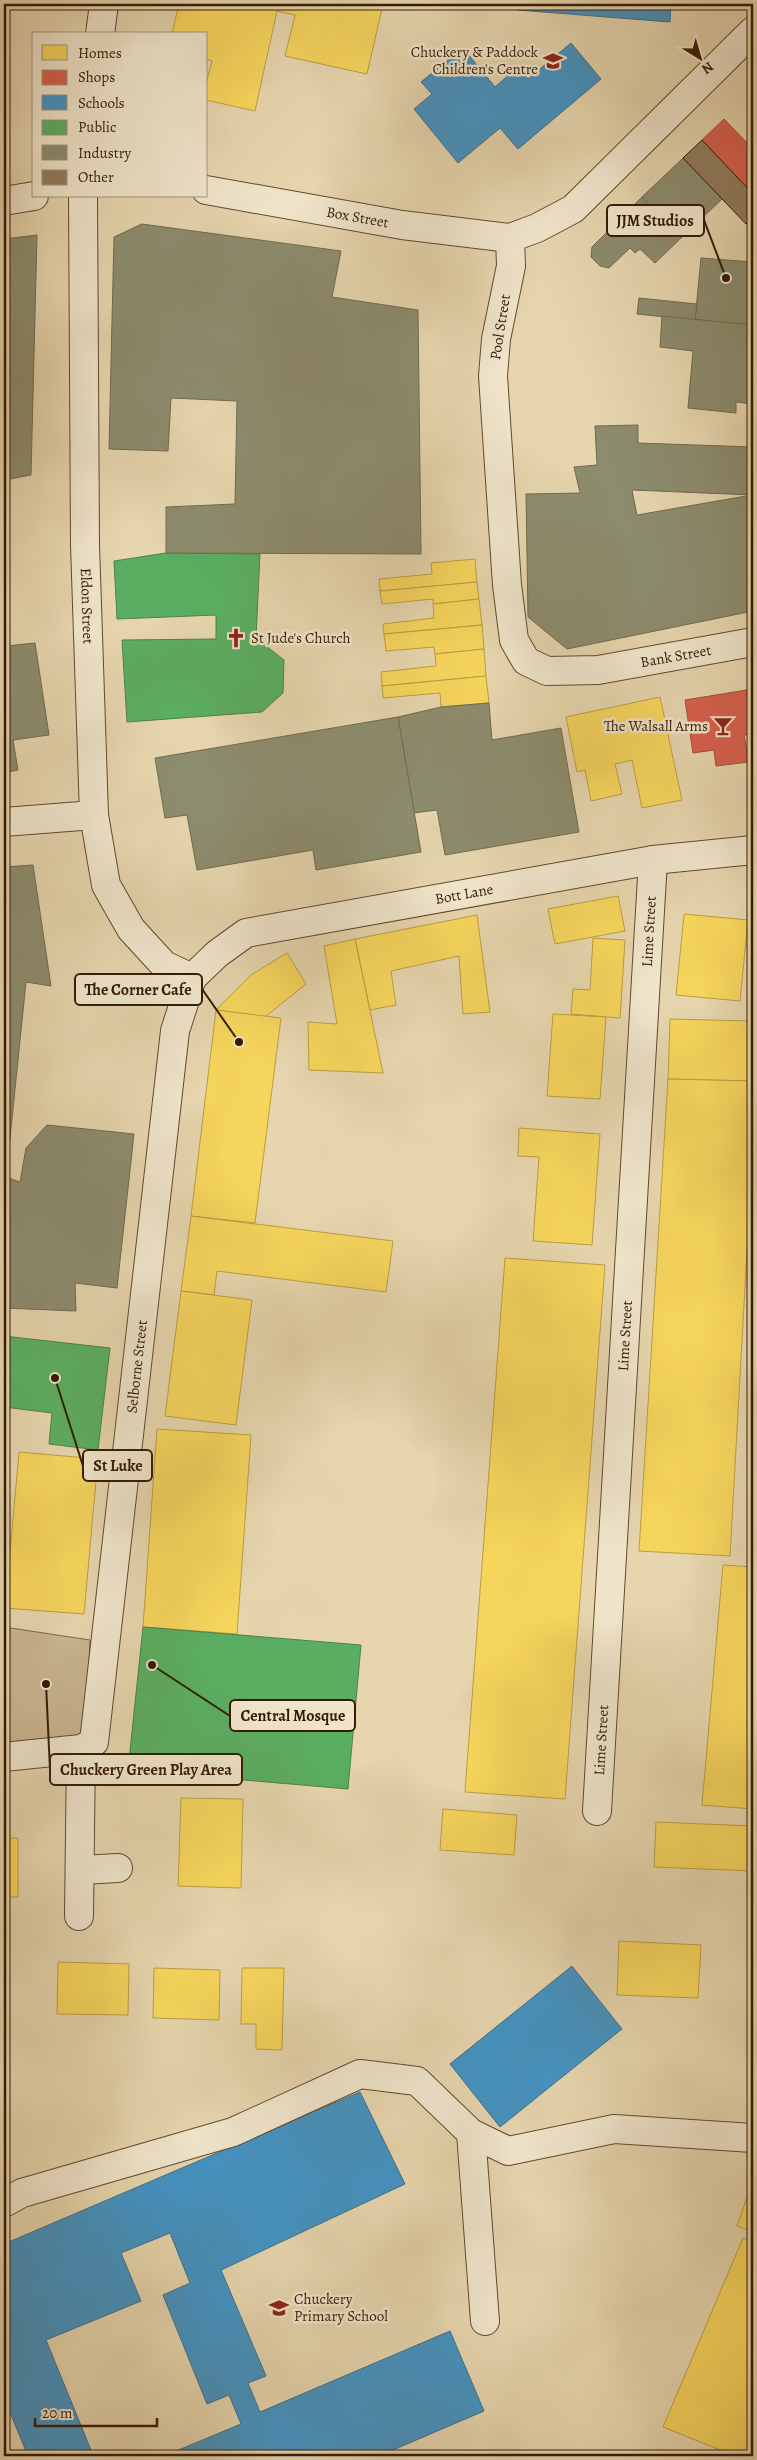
<svg xmlns="http://www.w3.org/2000/svg" width="757" height="2460" font-family="Alegreya,serif">
  <style>
    .green { fill: #c8b591; stroke: #7e684c }
    .homes { fill: #f6d55c; stroke: #bc9d42 }
    .shops { fill: #d6604d; stroke: #a54b38 }
    .schools { fill: #4393c3; stroke: #3e6f8a }
    .public { fill: #5aae61; stroke: #4f8246 }
    .industry { fill: #8c8c6e; stroke: #726a4f; fill-rule: evenodd }
    .building { fill: #917c5d; stroke: #341b06 }
    .lines { fill: none; stroke-linecap: round; stroke-linejoin: round }
    .minor-casing { stroke: #604a30; stroke-width: 30 }
    .minor { stroke: #efe4ca; stroke-width: 28 }
    .labels { text-anchor: middle; stroke-width: 5; stroke-linejoin: round; paint-order: stroke }
    .poi-label { font-size: 15px; fill: #341b06; stroke: #efe4ca; text-anchor: end }
    .street-label { font-size: 15px; fill: #341b06; stroke: #efe4ca }
    .leader { fill: none; stroke: #341b06; stroke-width: 2 }
    .callout-dot { fill: #341b06; stroke: #efe4ca; stroke-width: 2 }
    .callout { fill: #efe4ca; stroke: #341b06; stroke-width: 2 }
    .callout-label { font-size: 16px; text-anchor: middle; font-weight: bold; fill: #341b06 }
  </style>
  <rect width="100%" height="100%" fill="#e6d5ad"/>
  <filter id="stains"><feTurbulence type="fractalNoise" baseFrequency=".004" numOctaves="4"/><feColorMatrix values="0 0 0 0 .2 0 0 0 0 .09 0 0 0 0 .02 0 0 0 .5 -.17"/></filter>
  <radialGradient id="worn" r=".72"><stop offset=".6" stop-color="#630" stop-opacity="0"/><stop offset="1" stop-color="#630" stop-opacity=".3"/></radialGradient>
  <polygon class="green" points="4,1627 90,1640 86,1729 78,1736 4,1744"/>
  <g class="homes">
    <polygon points="4,4 8,4 4,40"/>
    <polygon points="179,4 383,4 367,74 285,56 295,15 277,11 255,111 206,100 206,84 212,61 206,59 206,34 172,33"/>
    <polygon points="4,54 7,54 4,96"/>
    <polygon points="475,559 477,582 380,591 379,579 432,574 431,563"/>
    <polygon points="477,582 479,599 433,604 433,599 382,604 380,591"/>
    <polygon points="479,599 482,625 384,634 383,624 434,618 433,604"/>
    <polygon points="482,625 484,649 435,654 434,647 386,651 384,634"/>
    <polygon points="484,649 486,676 382,686 381,672 436,666 435,654"/>
    <polygon points="486,676 489,703 441,707 440,693 383,698 382,686"/>
    <polygon points="660,697 682,800 642,808 632,760 615,764 622,794 591,801 585,770 577,772 566,717"/>
    <polygon points="618,896 625,931 555,944 548,909"/>
    <polygon points="684,914 748,920 740,1001 676,995"/>
    <polygon points="477,915 490,1012 463,1014 459,956 391,971 396,1005 370,1010 355,939"/>
    <polygon points="593,938 625,940 620,1018 571,1014 573,989 590,990"/>
    <polygon points="355,939 383,1073 309,1070 308,1022 337,1024 324,946"/>
    <polygon points="287,953 306,984 265,1017 216,1010 251,975"/>
    <polygon points="216,1010 281,1018 255,1223 191,1216"/>
    <polygon points="553,1014 606,1017 600,1099 547,1096"/>
    <polygon points="670,1019 753,1021 753,1081 668,1079"/>
    <polygon points="668,1079 753,1081 753,1143 730,1556 639,1551"/>
    <polygon points="519,1128 600,1134 592,1245 533,1241 539,1157 518,1156"/>
    <polygon points="191,1216 393,1241 386,1292 217,1271 214,1295 181,1291"/>
    <polygon points="505,1258 605,1265 565,1799 465,1792"/>
    <polygon points="181,1291 252,1300 236,1425 165,1416"/>
    <polygon points="157,1429 251,1435 237,1634 143,1627"/>
    <polygon points="19,1452 98,1459 84,1614 5,1608"/>
    <polygon points="723,1565 753,1567 753,1809 702,1805"/>
    <polygon points="181,1798 243,1799 241,1888 178,1886"/>
    <polygon points="443,1809 517,1815 514,1855 440,1850"/>
    <polygon points="656,1822 752,1826 751,1871 654,1867"/>
    <rect x="4" y="1838" width="14" height="59"/>
    <polygon points="619,1941 701,1945 698,1998 617,1995"/>
    <polygon points="58,1962 129,1964 128,2015 57,2014"/>
    <polygon points="154,1968 220,1970 219,2020 153,2018"/>
    <polygon points="242,1968 284,1968 282,2050 256,2049 256,2024 241,2024"/>
    <polygon points="753,2180 753,2232 737,2226"/>
    <polygon points="743,2238 753,2243 753,2441 747,2456 735,2456 663,2427"/>
    <polygon points="690,2450 705,2456 687,2456"/>
  </g>
  <g class="shops">
    <polygon points="724,119 753,149 753,194 702,140"/>
    <polygon points="753,689 753,734 744,735 749,762 716,766 714,750 693,753 685,700"/>
  </g>
  <g class="schools">
    <polygon points="518,4 671,4 670,22 518,10"/>
    <polygon points="571,43 601,79 518,149 500,128 458,163 414,109 432,94 421,82 463,48 495,87 518,67 528,79"/>
    <polygon points="572,1966 622,2029 500,2127 450,2064"/>
    <polygon points="360,2092 405,2184 221,2270 266,2376 248,2383 260,2412 450,2331 484,2411 379,2456 164,2456 241,2424 229,2395 207,2404 163,2295 190,2283 170,2233 121,2253 141,2301 46,2340 93,2455 28,2456 4,2398 4,2244"/>
  </g>
  <g class="public">
    <polygon points="166,553 260,554 256,638 284,660 283,693 262,712 127,722 122,640 216,639 216,615 117,619 114,561"/>
    <polygon points="4,1336 110,1348 98,1450 49,1444 52,1413 4,1407"/>
    <polygon points="143,1627 361,1645 348,1789 128,1770"/>
  </g>
  <g class="industry">
    <polygon points="683,158 722,199 681,238 642,197"/>
    <polygon points="642,197 681,238 655,263 640,249 635,253 630,248 609,268 600,266 591,257 592,247"/>
    <polygon points="142,224 341,251 332,297 418,310 421,554 166,553 166,507 235,504 237,401 171,398 168,451 109,449 114,237"/>
    <polygon points="37,235 31,475 4,480 4,239"/>
    <polygon points="701,258 753,262 753,325 695,320"/>
    <polygon points="639,298 697,304 695,320 637,314"/>
    <polygon points="662,316 753,325 753,404 736,402 736,413 688,408 693,351 660,347"/>
    <path d="M638,425V443L753,447V611L567,649L528,617L526,494L580,493L574,467L597,465L595,426ZM632,490L752,495L637,515Z"/>
    <polygon points="4,626 7,646 35,643 49,735 13,740 18,770 4,773"/>
    <polygon points="489,703 492,740 561,728 579,832 445,855 437,810 414,813 398,717 441,707"/>
    <polygon points="398,717 421,852 316,870 313,850 197,870 187,815 165,818 155,758"/>
    <polygon points="33,865 51,986 26,982 6,1177 20,1182 26,1148 47,1125 134,1134 117,1288 75,1283 76,1311 4,1308 4,867"/>
  </g>
  <polygon class="building" points="702,140 753,194 753,218 746,224 683,158"/>
  <g class="lines">
    <defs>
      <g id="minor">
        <polyline points="100,34 104,4"/>
        <path id="s1" d="M206,190L402,225L510,238L537,228L573,209L753,31"/>
        <path id="s2" d="M83,196L85,545L94,815L106,885L131,929L164,965L192,978"/>
        <polyline points="4,201 34,196"/>
        <path id="s3" d="M510,238L511,266L496,339L493,376L507,585L514,640L526,661L547,671L598,670L753,642"/>
        <polyline points="4,822 94,815"/>
        <path id="s4" d="M192,978L217,954L246,933L653,860L753,850"/>
        <path id="s5" d="M4,1757L81,1749L94,1742L175,1031L192,978"/>
        <path id="s6" d="M597,1811L653,860"/>
        <polyline points="81,1870 118,1868"/>
        <polyline points="79,1916 81,1749"/>
        <polyline points="471,2133 485,2321"/>
        <polyline points="4,2203 22,2193 233,2132 360,2074 417,2081 471,2133 508,2151 614,2129 753,2138"/>
      </g>
    </defs>
    <use href="#minor" class="minor-casing"/>
    <use href="#minor" class="minor"/>
  </g>
  <defs>
    <symbol id="school-bare" viewBox="-9 -9 18 18"><path d="M0-5L7-2L0 1L-7-2ZM-4 1L0 2.5L4 1V4Q0 6-4 4Z" fill="#8f2418" stroke="#efe4ca" stroke-width="2.5" paint-order="stroke"/></symbol>
    <symbol id="church-bare" viewBox="-9 -9 18 18"><path d="M-1.2-6h2.4v3.5h3.3v2.4h-3.3V6h-2.4V-.1h-3.3v-2.4h3.3Z" fill="#8f2418" stroke="#efe4ca" stroke-width="2.5" paint-order="stroke"/></symbol>
    <symbol id="bar-bare" viewBox="-9 -9 18 18"><path d="M-6-5H6L.8 .8V4.5H3.5V6h-7V4.5H-.8V.8Z" fill="#8f2418" stroke="#efe4ca" stroke-width="2.5" paint-order="stroke"/></symbol>
  </defs>
  <g fill-rule="evenodd">
    <use href="#school-bare" x="539" y="47" width="28" height="28"/>
    <use href="#church-bare" x="222" y="624" width="28" height="28"/>
    <use href="#bar-bare" x="709" y="712" width="28" height="28"/>
    <use href="#school-bare" x="265" y="2294" width="28" height="28"/>
  </g>
  <g class="labels">
    <g class="poi-label">
      <text x="538" y="57">Chuckery &amp; Paddock<tspan x="538" dy="17">Children's Centre</tspan></text>
      <text x="251" y="643" text-anchor="start">St Jude's Church</text>
      <text x="708" y="731">The Walsall Arms</text>
      <text x="294" y="2304" text-anchor="start">Chuckery<tspan x="294" dy="17">Primary School</tspan></text>
    </g>
    <g class="street-label">
      <text dy="5" stroke="none"><textPath href="#s1" startOffset="154">Box Street</textPath></text>
      <text transform="translate(500 327) rotate(-81)" y="5">Pool Street</text>
      <text dy="5" stroke="none"><textPath href="#s2" startOffset="410">Eldon Street</textPath></text>
      <text dy="5" stroke="none"><textPath href="#s3" startOffset="582">Bank Street</textPath></text>
      <text dy="5" stroke="none"><textPath href="#s4" startOffset="292">Bott Lane</textPath></text>
      <text dy="5" stroke="none"><textPath href="#s6" startOffset="881">Lime Street</textPath></text>
      <text dy="5" stroke="none"><textPath href="#s6" startOffset="476">Lime Street</textPath></text>
      <text dy="5" stroke="none"><textPath href="#s5" startOffset="470">Selborne Street</textPath></text>
      <text dy="5" stroke="none"><textPath href="#s6" startOffset="71">Lime Street</textPath></text>
    </g>
  </g>
  <path class="leader" d="M726 278L704 220M239 1042L202 989M55 1378L83 1466M152 1665L230 1716M46 1684L50 1770"/>
  <g class="callout-dot">
    <circle cx="726" cy="278" r="5"/>
    <circle cx="239" cy="1042" r="5"/>
    <circle cx="55" cy="1378" r="5"/>
    <circle cx="152" cy="1665" r="5"/>
    <circle cx="46" cy="1684" r="5"/>
  </g>
  <g class="callout">
    <rect x="607" y="205" width="97" height="31" rx="5"/>
    <rect x="75" y="974" width="127" height="31" rx="5"/>
    <rect x="83" y="1450" width="69" height="31" rx="5"/>
    <rect x="230" y="1700" width="125" height="31" rx="5"/>
    <rect x="50" y="1754" width="192" height="31" rx="5"/>
  </g>
  <g class="callout-label">
    <text x="655" y="226">JJM Studios</text>
    <text x="138" y="995">The Corner Cafe</text>
    <text x="118" y="1471">St Luke</text>
    <text x="293" y="1721">Central Mosque</text>
    <text x="146" y="1775">Chuckery Green Play Area</text>
  </g>
  <rect width="757" height="2460" fill="none" stroke="#e6d5ad" stroke-width="20"/>
  <rect x="5" y="5" width="747" height="2450" fill="none" stroke="#341b06" stroke-width="2.5"/>
  <rect x="10" y="10" width="737" height="2440" fill="none" stroke="#341b06"/>
  <rect x="32" y="32" width="175" height="165" fill="#efe4ca" stroke="#a4947c"/>
  <rect x="42" y="45" width="25" height="15" fill="#f6d55c" stroke="#a4947c"/>
  <text x="78" y="58" font-size="15" fill="#341b06">Homes</text>
  <rect x="42" y="70" width="25" height="15" fill="#d6604d" stroke="#a4947c"/>
  <text x="78" y="82" font-size="15" fill="#341b06">Shops</text>
  <rect x="42" y="95" width="25" height="15" fill="#4393c3" stroke="#a4947c"/>
  <text x="78" y="108" font-size="15" fill="#341b06">Schools</text>
  <rect x="42" y="120" width="25" height="15" fill="#5aae61" stroke="#a4947c"/>
  <text x="78" y="132" font-size="15" fill="#341b06">Public</text>
  <rect x="42" y="145" width="25" height="15" fill="#8c8c6e" stroke="#a4947c"/>
  <text x="78" y="158" font-size="15" fill="#341b06">Industry</text>
  <rect x="42" y="170" width="25" height="15" fill="#917c5d" stroke="#a4947c"/>
  <text x="78" y="182" font-size="15" fill="#341b06">Other</text>
  <g transform="translate(700 58) rotate(143)" stroke="#efe4ca" stroke-width="4" paint-order="stroke">
  <path d="M0-4L9 19L0 12L-9 19Z" fill="#341b06"/>
  <text y="-8" font-size="14" font-weight="bold" text-anchor="middle" fill="#341b06">N</text>
  </g>
  <path d="M35 2418v8h122v-8" fill="none" stroke="#341b06" stroke-width="2.5"/>
  <text x="42" y="2418" font-size="15" fill="#341b06" stroke="#efe4ca" stroke-width="4" paint-order="stroke">20 m</text>
  <rect width="100%" height="100%" filter="url(#stains)"/>
  <rect width="100%" height="100%" fill="url(#worn)"/>
</svg>
